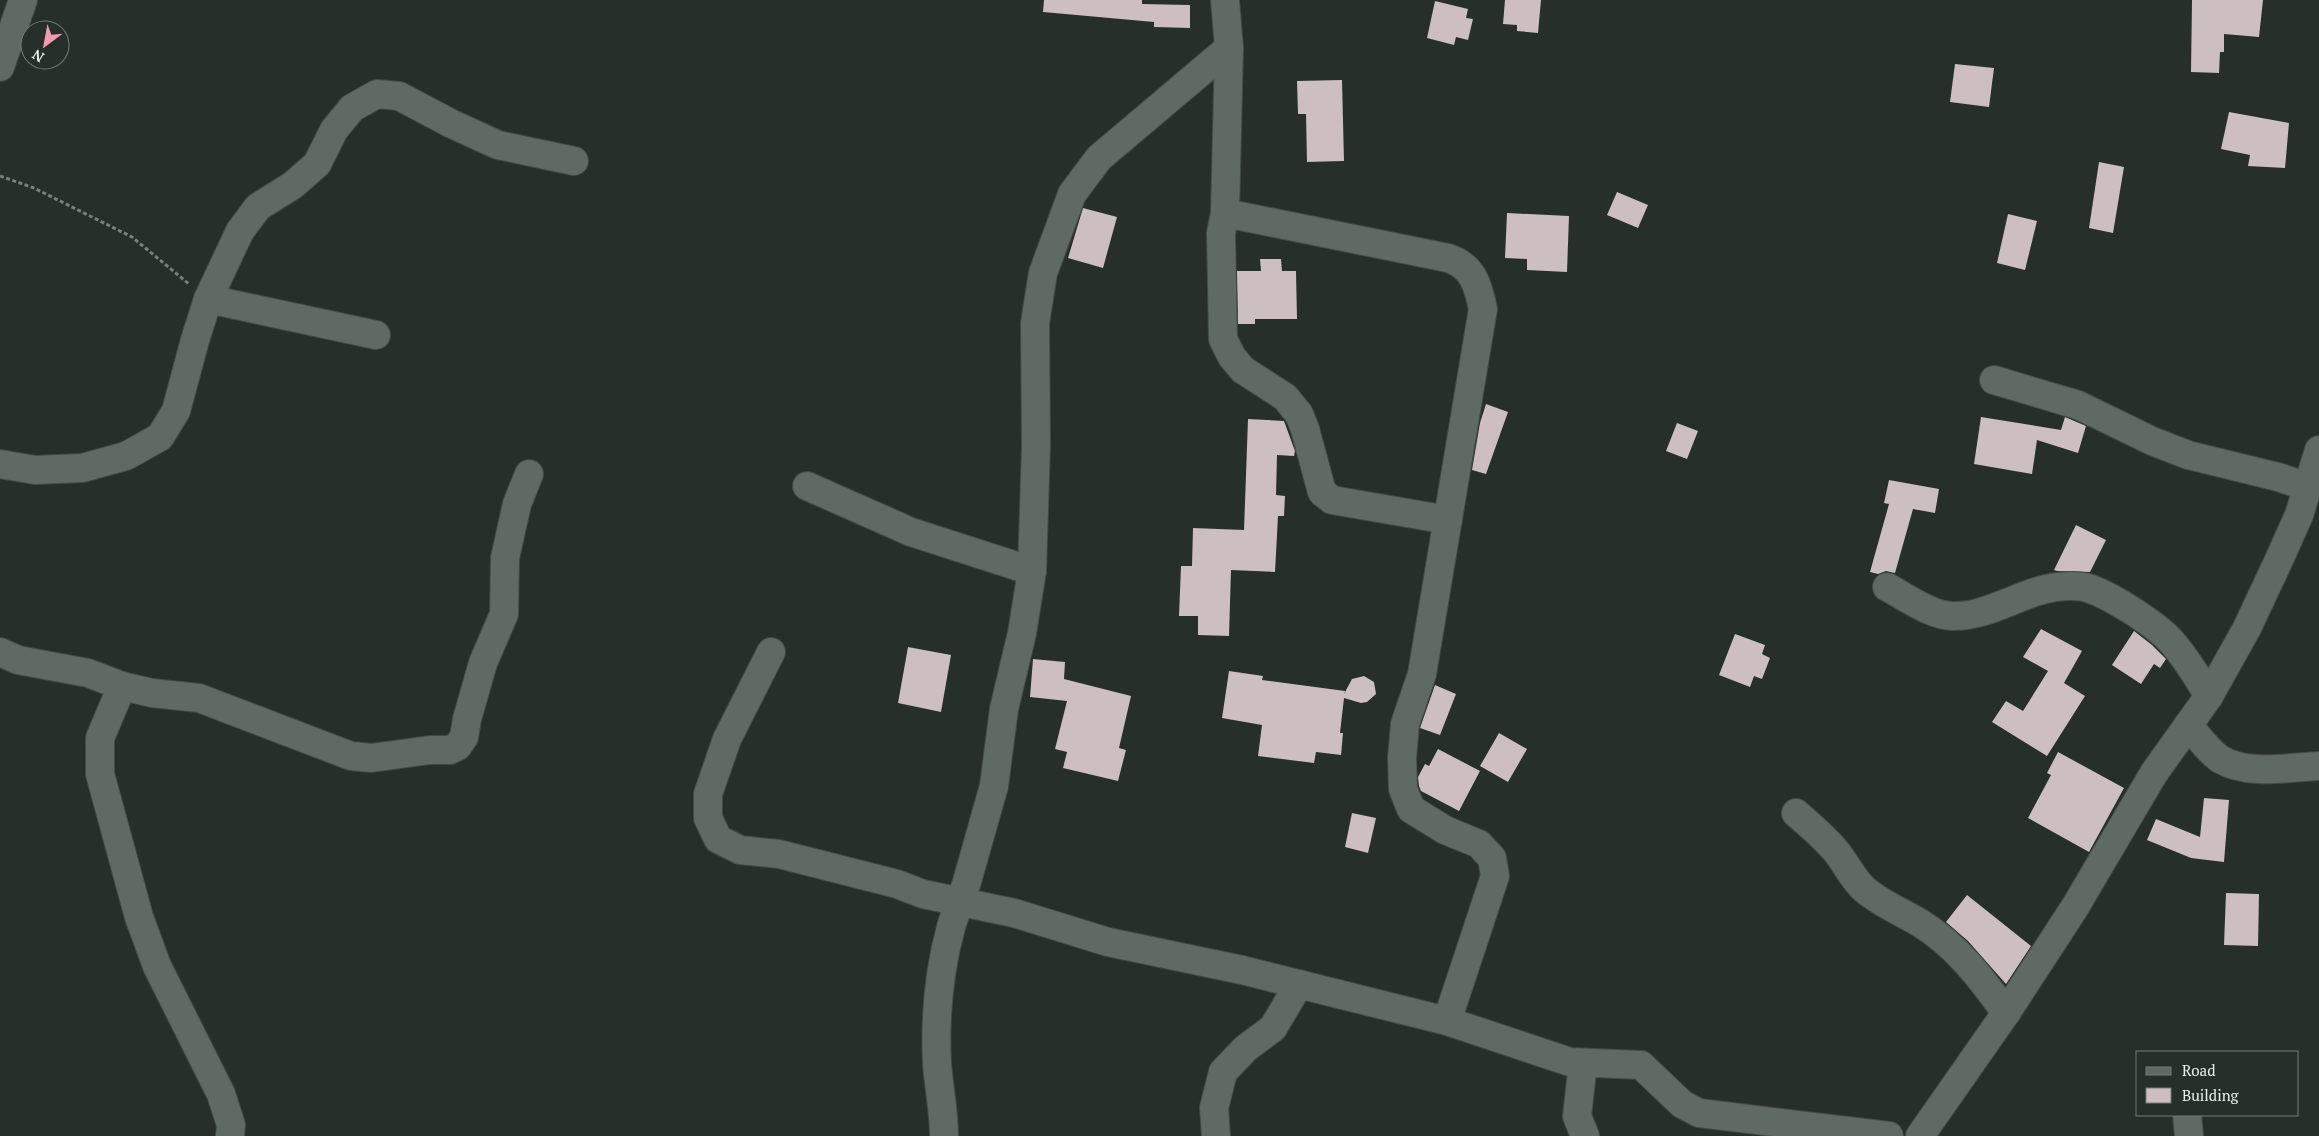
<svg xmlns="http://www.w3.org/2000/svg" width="2319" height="1136" font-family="'PT Serif',serif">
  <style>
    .building { fill: #ccbec1 }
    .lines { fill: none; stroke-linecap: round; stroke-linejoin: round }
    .minor-casing { stroke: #434b47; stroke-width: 30 }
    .path { stroke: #79807c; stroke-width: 3; stroke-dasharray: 4 2.5; stroke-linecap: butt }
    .minor { stroke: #606a65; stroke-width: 28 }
  </style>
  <rect width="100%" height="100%" fill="#262f2a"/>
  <g class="building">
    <polygon points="1044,0 1142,0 1142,4 1190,5 1190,28 1154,27 1154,22 1043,12"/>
    <polygon points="1505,0 1541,0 1538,33 1517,31 1517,25 1503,24"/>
    <polygon points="2192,0 2263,0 2259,37 2224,34 2224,52 2220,52 2219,73 2191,72"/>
    <polygon points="1435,1 1468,9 1466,18 1473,19 1468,40 1456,37 1454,45 1427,38"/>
    <polygon points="1955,64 1994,68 1989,107 1950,102"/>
    <polygon points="1342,80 1344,161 1307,162 1306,114 1298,114 1297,81"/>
    <polygon points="2229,112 2289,123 2285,168 2248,166 2250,155 2221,149"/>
    <polygon points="2099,162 2124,167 2113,233 2089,228"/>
    <polygon points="1617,192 1648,205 1638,228 1607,215"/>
    <polygon points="1083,208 1117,217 1103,268 1068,258"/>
    <polygon points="1507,213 1569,216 1567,272 1527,270 1527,259 1505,258"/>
    <polygon points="2008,214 2037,221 2025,270 1997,263"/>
    <polygon points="1260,259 1281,259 1282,271 1296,271 1297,319 1255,319 1255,324 1238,324 1237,271 1261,271"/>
    <polygon points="1486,404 1508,412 1486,474 1472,470 1480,423"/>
    <polygon points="1981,417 2061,430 2065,417 2086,426 2078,453 2037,440 2032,474 1974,464"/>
    <polygon points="1248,419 1284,421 1295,451 1294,456 1277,455 1276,495 1285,496 1284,516 1278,516 1275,572 1231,570 1229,636 1198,635 1198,616 1179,616 1181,566 1192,566 1193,528 1244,530"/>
    <polygon points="1677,423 1698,431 1687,459 1666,451"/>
    <polygon points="1889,480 1939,489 1935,513 1913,509 1895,573 1886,571 1878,574 1870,572 1889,504 1884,503"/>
    <polygon points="2076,525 2106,540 2090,572 2057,571 2054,570"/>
    <polygon points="2041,629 2082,651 2064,683 2085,696 2047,756 1992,722 2006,701 2023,711 2048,671 2023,657"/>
    <polygon points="2134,631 2152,645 2166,659 2160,668 2154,664 2141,684 2112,665"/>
    <polygon points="1735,634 1765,645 1762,654 1770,658 1762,679 1754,676 1750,687 1719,675"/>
    <polygon points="908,647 951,655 941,712 898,703"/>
    <polygon points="1033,659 1065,662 1064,679 1131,696 1119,748 1126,750 1118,781 1063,768 1067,752 1055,749 1067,701 1030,697"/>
    <polygon points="1229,671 1263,676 1262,680 1345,691 1344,694 1352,679 1364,676 1374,682 1376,694 1367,702 1361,703 1344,698 1340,733 1343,733 1341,755 1316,752 1314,763 1258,756 1262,725 1222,718"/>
    <polygon points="1435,685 1456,694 1440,735 1420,728"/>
    <polygon points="1499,733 1527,749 1508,782 1480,766"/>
    <polygon points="1438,749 1480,771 1459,811 1421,791 1419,786 1418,777 1425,764 1429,766"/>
    <polygon points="2058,752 2124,788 2089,852 2028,818 2051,775 2047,773"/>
    <polygon points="2204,798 2229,800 2224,862 2191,858 2147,840 2156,819 2200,837"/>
    <polygon points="1352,813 1376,818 1368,853 1345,847"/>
    <polygon points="2226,893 2259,894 2258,946 2224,945"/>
    <polygon points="1967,895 2031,946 2006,984 1968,941 1946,922"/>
  </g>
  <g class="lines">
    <defs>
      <g id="minor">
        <path d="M1225,0L1229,48L1225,213L1448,258C1473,266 1478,285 1483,309L1422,674L1405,724L1402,758L1403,789L1411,809L1445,830L1479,844L1492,858L1495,876L1447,1021"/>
        <polyline points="0,67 23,0"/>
        <polyline points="1225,213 1221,233 1223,339 1232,357 1243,370 1285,397 1299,414 1305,429 1322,492 1332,500 1448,520"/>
        <polyline points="208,299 376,335"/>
        <polyline points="1994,380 2078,405 2152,441 2188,455 2278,477 2308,487"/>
        <polyline points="0,464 35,470 82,468 126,456 160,437 176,411 195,340 208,299 240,231 258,207 293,185 317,164 334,130 352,108 377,94 399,96 452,124 498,145 574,161"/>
        <polyline points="807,486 911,532 1032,571"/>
        <path d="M1887,587C1906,597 1930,615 1952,616C1981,617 2008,601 2035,592C2051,587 2067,584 2084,587C2106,592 2154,623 2170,640C2186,657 2197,677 2209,696"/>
        <polyline points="0,652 18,660 88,673 122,686 152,693 199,698 351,756 371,758 430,750 450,750 458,746 464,737 467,719 483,663 504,614 505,558 517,504 529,474"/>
        <polyline points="771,652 727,739 708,794 708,818 718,839 740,850 779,854 897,884 923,894 1014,913 1108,942 1242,970 1447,1021 1570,1062 1641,1065 1682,1104 1699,1113 1889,1136"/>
        <polyline points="122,686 100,738 100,774 139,917 157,966 221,1094 231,1125 230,1136"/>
        <path d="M2188,725C2198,736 2208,751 2220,759C2248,776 2289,767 2319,766"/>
        <path d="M1796,813C1810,825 1823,836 1835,850C1846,863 1852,878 1864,889C1881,904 1902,912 1920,923C1956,945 1982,979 2006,1013"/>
        <polyline points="1583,1063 1577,1116 1585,1136"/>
        <polyline points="2187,1115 2189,1136"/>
        <path d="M944,1136C944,1112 939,1088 937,1064C934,1005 942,939 966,885L994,786L1004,709L1022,633L1032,571L1036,445L1035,323L1043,273L1072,194L1099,158L1229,48"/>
        <polyline points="1216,1136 1214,1108 1223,1072 1246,1048 1273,1028 1299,984"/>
        <polyline points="1920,1136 2006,1013 2075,907 2154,773 2209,696 2247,628 2278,562 2299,515 2319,450"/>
      </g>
    </defs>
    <use href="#minor" class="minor-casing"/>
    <polyline class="path" points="0,176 34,188 132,237 189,284"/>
    <use href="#minor" class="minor"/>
  </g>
  <rect x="2136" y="1051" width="162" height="65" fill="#262f2a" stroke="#747c78"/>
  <rect x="2146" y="1067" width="25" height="8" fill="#606a65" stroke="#747c78"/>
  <text x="2182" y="1076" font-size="15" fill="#eaf0ed">Road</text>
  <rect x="2146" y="1088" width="25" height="15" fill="#ccbec1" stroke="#747c78"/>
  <text x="2182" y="1101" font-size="15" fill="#eaf0ed">Building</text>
  <g transform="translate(45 45) rotate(212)"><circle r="24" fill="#262f2a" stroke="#747c78"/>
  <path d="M0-4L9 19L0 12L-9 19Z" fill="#f29ab0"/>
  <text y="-8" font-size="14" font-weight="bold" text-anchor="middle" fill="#eaf0ed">N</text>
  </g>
</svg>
